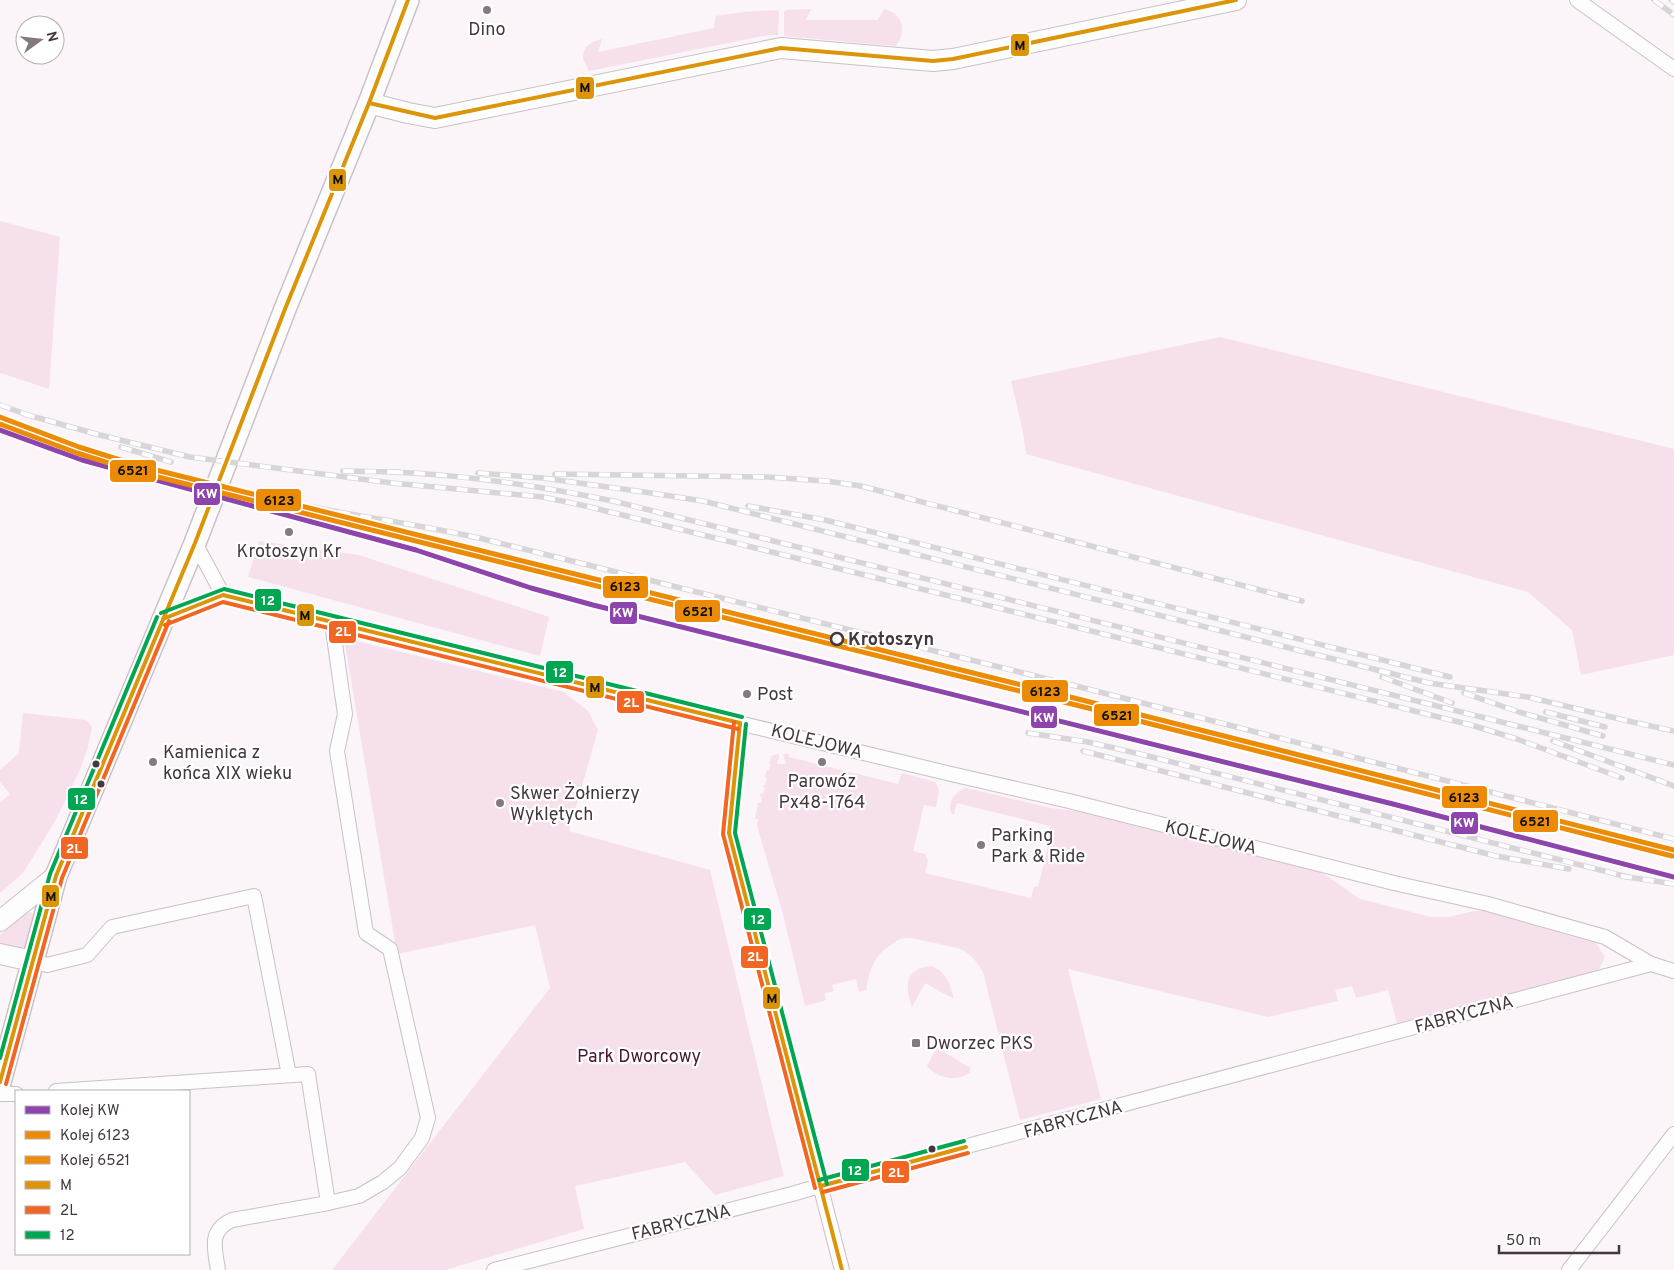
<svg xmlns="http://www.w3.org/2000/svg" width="1674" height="1270" font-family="Overpass,sans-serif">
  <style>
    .green { fill: #f6e0ec }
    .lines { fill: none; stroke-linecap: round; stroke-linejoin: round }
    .street-casing { stroke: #cac1c6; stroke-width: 16 }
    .secondary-casing { stroke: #cac1c6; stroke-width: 22 }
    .primary-casing { stroke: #cac1c6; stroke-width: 24 }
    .street { stroke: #fefdfe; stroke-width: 14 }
    .secondary { stroke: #fefdfe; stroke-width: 20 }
    .primary { stroke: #fefdfe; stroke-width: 21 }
    .rail-casing { stroke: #d7d5d7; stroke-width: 5.5 }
    .rail { stroke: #fff; stroke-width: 4; stroke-dasharray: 11; stroke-linecap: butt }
    .bus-1-casing { stroke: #fff; stroke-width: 8 }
    .bus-2-casing { stroke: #fff; stroke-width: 8 }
    .bus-3-casing { stroke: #fff; stroke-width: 8 }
    .bus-1 { stroke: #dc9509; stroke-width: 4 }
    .bus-2 { stroke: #f26522; stroke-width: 4 }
    .bus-3 { stroke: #00a651; stroke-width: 4 }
    .rail-1-casing { stroke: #fff; stroke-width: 9 }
    .rail-2-casing { stroke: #fff; stroke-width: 9 }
    .rail-3-casing { stroke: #fff; stroke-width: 9 }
    .rail-1 { stroke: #8e44ad; stroke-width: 5 }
    .rail-2 { stroke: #ec8c06; stroke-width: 5 }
    .rail-3 { stroke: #ec8c06; stroke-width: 5 }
    .poi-dot { fill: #84797f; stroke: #fff; stroke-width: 2 }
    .stop-dot { fill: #fff; stroke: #44373e; stroke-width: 2.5 }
    .bus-dot { fill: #44373e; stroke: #fff; stroke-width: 2 }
    .labels { text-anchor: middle; stroke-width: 4.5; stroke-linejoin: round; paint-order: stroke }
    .poi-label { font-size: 18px; fill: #44373e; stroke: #fff; text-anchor: start }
    .stop-label { font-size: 18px; font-weight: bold; fill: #44373e; stroke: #fff; text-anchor: start }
    .street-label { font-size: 18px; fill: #44373e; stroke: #fff }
    .park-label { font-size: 18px; fill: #481536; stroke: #fff }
    .line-badge { stroke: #fff; stroke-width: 2 }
    .badge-label { font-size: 14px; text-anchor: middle; font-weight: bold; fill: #fff }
    .pale-badge-label { font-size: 14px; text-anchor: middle; font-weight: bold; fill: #111 }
  </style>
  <rect width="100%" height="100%" fill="#fbf4f8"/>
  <g class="green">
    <path d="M811,9L806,20H878L884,9C903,13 908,32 895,46L784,36V12L786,10Z"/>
    <path d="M777,10L779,13L778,35H768L589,71L583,59C583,46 590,42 602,39L598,52L714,28L716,16L743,12Z"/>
    <polygon points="0,221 60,237 49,389 0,373"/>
    <polygon points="1220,337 1674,449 1674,655 1581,675 1572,630 1528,592 1026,454 1023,432 1011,381"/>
    <polygon points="259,541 359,555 549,617 540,656 248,577"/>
    <polygon points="344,638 564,692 588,711 598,730 569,831 710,870 784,1176 715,1195 685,1162 575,1186 584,1229 445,1270 332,1270 550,988 535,925 397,954"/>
    <polygon points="23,713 86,720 92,727 88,747 79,772 54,823 23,873 0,893 0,803 10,794 0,782 0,770 19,753"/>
    <path d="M777,754H779V759L777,761V764H786L783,754H789V757L898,784L902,773L935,782L939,790L936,807L924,805L913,851L925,854L928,861L925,873L1031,898L1034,886L1038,887L1050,838L1048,837L1050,826L957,803L954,814H952C946,803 955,791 966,788L1051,808L1076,811L1317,871L1327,876L1360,899L1431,917H1449L1474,911H1485L1596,943L1605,957L1597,973L1397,1023L1388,990L1356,998L1352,986L1335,990L1338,1001L1268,1017L1068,969L1101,1099L1020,1120L983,972C968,947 961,949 935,943C927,942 917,938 909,938C902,937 896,941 891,945C873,956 870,970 866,990L859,992L856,979L832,985L834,991L825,993L826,1000L805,1006L783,914L757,826L758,819H755L758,803H761L762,797L760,796V794H763L765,788L763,787V785H765L767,778L765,777L767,770H769L771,764L769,763L772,756Z"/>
    <polygon points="31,912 34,916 25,946 22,948 0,944 0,935 25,914"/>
    <path d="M931,966C947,972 950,984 954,999L925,983L912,1007C905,986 904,969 931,966Z"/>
    <path d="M940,1042L947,1046L944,1052L970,1068V1072C958,1083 937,1078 927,1066Z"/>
  </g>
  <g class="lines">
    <defs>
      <g id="street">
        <polyline points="1577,0 1674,69"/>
        <polyline points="195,543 223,595"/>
        <polyline points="163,619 223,595 593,688 951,774 1069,801 1394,883 1488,904 1605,937 1651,964 1674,971"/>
        <polyline points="740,723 729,833 842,1270"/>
        <polyline points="32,961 47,965 87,955 112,927 254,896 289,1075"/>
        <path d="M56,1091L308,1074L328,1203L232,1220C208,1231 215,1249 218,1270"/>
        <polyline points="0,1094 16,1094"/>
        <polyline points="328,1203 359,1196 383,1182 400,1168 422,1138 428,1118 390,949 366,933 337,751 345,714 332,623"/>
        <polyline points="494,1270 792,1194 847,1178 1651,964"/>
        <polyline points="1569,1270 1674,1134"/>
      </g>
      <g id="secondary">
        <polyline points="369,103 408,113 435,118 781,48 933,61 953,59 1236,0"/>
        <polyline points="0,921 56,876"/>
        <polyline points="0,954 32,961"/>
      </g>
      <polyline id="primary" points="0,1082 56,876 195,543 285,309 369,103 408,0"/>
    </defs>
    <use href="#street" class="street-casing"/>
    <use href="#secondary" class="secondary-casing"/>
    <use href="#primary" class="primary-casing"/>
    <use href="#street" class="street"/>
    <use href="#secondary" class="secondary"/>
    <use href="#primary" class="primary"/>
    <defs>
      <g id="rail">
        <polyline points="1654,0 1674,15"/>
        <polyline points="1671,0 1674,2"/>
        <polyline points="0,405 31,416"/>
        <polyline points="24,414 100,435 190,457 392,483 543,497 586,506 1471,725 1517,739 1622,778"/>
        <polyline points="121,447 171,462"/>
        <polyline points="343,471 398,472"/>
        <path d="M392,472C466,475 541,486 613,501L1674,765"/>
        <polyline points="478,473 543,478 651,493 703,501 1429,683 1528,697 1628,721 1674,731"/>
        <polyline points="555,474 768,477 826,481 861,486 1302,601"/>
        <path d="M274,499C343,515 414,523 483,539L1088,689L1674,839"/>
        <polyline points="748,506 825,520 1450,677"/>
        <polyline points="1382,677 1452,703"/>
        <polyline points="1464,693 1519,712 1603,736"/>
        <polyline points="1546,712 1605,727"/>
        <polyline points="1028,733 1088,742 1140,754 1628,877"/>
        <polyline points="1553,741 1674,786"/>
        <polyline points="1083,751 1496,856 1569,869"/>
        <polyline points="1621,876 1674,884"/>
      </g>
    </defs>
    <use href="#rail" class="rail-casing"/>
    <use href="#rail" class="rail"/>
    <defs>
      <g id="bus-1">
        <polyline points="369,103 435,118 781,48 933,61 953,59 1236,0"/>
        <polyline points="163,619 223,595 740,723"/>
        <polyline points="740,723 729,833 842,1270"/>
        <polyline points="0,1082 56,876 195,543 285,309 369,103 408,0"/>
        <polyline points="821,1186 966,1147"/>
      </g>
      <g id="bus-2">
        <polyline points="165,625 223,602 738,729"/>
        <polyline points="734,722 723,834 815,1188"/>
        <polyline points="6,1084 62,878 169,621"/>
        <polyline points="823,1192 968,1153"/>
      </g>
      <g id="bus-3">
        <polyline points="161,613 224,589 742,717"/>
        <polyline points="746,724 735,833 827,1184"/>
        <polyline points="0,1058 50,874 157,617"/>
        <polyline points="819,1180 964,1141"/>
      </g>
    </defs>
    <use href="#bus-1" class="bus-1-casing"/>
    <use href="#bus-2" class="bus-2-casing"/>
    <use href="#bus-3" class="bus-3-casing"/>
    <use href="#bus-1" class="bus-1"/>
    <use href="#bus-2" class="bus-2"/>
    <use href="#bus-3" class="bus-3"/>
    <defs>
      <polyline id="rail-1" points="0,430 82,460 416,550 531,588 593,605 1393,804 1674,877"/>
      <polyline id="rail-2" points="0,417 79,447 136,465 1086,701 1674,850"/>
      <polyline id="rail-3" points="0,424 77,453 134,471 1084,707 1672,856"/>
    </defs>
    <use href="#rail-1" class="rail-1-casing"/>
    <use href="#rail-2" class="rail-2-casing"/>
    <use href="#rail-3" class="rail-3-casing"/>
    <use href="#rail-1" class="rail-1"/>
    <use href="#rail-2" class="rail-2"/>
    <use href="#rail-3" class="rail-3"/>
  </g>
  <g class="poi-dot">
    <circle cx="487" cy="10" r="5"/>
    <circle cx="289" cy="532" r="5"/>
    <circle cx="747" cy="694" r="5"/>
    <circle cx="153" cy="762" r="5"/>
    <circle cx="822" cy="762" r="5"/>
    <circle cx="500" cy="803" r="5"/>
    <circle cx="981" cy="845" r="5"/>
    <rect x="911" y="1038" width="10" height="10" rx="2.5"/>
  </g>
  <circle class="stop-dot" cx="837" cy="639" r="6"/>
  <g class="bus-dot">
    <circle cx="96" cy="764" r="4.5"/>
    <circle cx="101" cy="784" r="4.5"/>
    <circle cx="932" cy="1149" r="4.5"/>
  </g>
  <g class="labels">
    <g class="poi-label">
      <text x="487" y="35" text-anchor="middle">Dino</text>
      <text x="289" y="557" text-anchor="middle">Krotoszyn Kr</text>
      <text x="757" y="700">Post</text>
      <text x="163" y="758">Kamienica z<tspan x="163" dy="21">końca XIX wieku</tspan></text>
      <text x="822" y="787" text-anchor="middle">Parowóz<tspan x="822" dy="21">Px48-1764</tspan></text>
      <text x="510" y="799">Skwer Żołnierzy<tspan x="510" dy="21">Wyklętych</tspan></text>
      <text x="991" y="841">Parking<tspan x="991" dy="21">Park &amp; Ride</tspan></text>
      <text x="926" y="1049">Dworzec PKS</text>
    </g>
    <g class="stop-label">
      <text x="848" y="645">Krotoszyn</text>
    </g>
    <g class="street-label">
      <text transform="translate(817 741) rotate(14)" y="6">KOLEJOWA</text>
      <text transform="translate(1211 837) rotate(14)" y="6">KOLEJOWA</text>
      <text transform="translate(1464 1014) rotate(-15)" y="6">FABRYCZNA</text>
      <text transform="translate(1073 1119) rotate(-15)" y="6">FABRYCZNA</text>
      <text transform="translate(681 1222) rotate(-14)" y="6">FABRYCZNA</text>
    </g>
    <g class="park-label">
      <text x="639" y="1062">Park Dworcowy</text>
    </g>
  </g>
  <g class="line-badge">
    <rect x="1010" y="33" width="20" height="24" rx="5" fill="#dc9509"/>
    <rect x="575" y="76" width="20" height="24" rx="5" fill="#dc9509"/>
    <rect x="328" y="168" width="19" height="24" rx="5" fill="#dc9509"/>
    <rect x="109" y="459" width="48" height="24" rx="5" fill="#ec8c06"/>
    <rect x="193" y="482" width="28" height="24" rx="5" fill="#8e44ad"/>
    <rect x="255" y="488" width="47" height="24" rx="5" fill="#ec8c06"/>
    <rect x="602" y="575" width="47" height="24" rx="5" fill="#ec8c06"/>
    <rect x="254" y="588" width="28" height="24" rx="5" fill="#00a651"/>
    <rect x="674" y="599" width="47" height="24" rx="5" fill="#ec8c06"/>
    <rect x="609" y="601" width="29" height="24" rx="5" fill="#8e44ad"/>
    <rect x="296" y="603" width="19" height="24" rx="5" fill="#dc9509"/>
    <rect x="328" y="620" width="29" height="24" rx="5" fill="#f26522"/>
    <rect x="545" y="660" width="29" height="24" rx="5" fill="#00a651"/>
    <rect x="585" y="675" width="20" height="24" rx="5" fill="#dc9509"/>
    <rect x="1021" y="679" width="48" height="24" rx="5" fill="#ec8c06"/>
    <rect x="616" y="690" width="29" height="24" rx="5" fill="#f26522"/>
    <rect x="1093" y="703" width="47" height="24" rx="5" fill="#ec8c06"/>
    <rect x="1030" y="705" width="28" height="24" rx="5" fill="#8e44ad"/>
    <rect x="1441" y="785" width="47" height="24" rx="5" fill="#ec8c06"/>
    <rect x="67" y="787" width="29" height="24" rx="5" fill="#00a651"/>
    <rect x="1512" y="809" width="47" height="24" rx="5" fill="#ec8c06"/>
    <rect x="1450" y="811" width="29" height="24" rx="5" fill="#8e44ad"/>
    <rect x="60" y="836" width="29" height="24" rx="5" fill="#f26522"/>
    <rect x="41" y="884" width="19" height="24" rx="5" fill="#dc9509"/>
    <rect x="743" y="907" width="29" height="24" rx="5" fill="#00a651"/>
    <rect x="740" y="945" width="29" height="24" rx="5" fill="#f26522"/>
    <rect x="762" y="986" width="19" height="24" rx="5" fill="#dc9509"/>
    <rect x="841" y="1158" width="29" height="24" rx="5" fill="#00a651"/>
    <rect x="881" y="1160" width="29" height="24" rx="5" fill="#f26522"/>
  </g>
  <g class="badge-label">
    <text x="207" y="498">KW</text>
    <text x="268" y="605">12</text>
    <text x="623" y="617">KW</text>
    <text x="343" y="636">2L</text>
    <text x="560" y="677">12</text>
    <text x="631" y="707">2L</text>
    <text x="1044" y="722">KW</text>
    <text x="81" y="804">12</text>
    <text x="1464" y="827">KW</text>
    <text x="74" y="853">2L</text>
    <text x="758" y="924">12</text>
    <text x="755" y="961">2L</text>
    <text x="855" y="1175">12</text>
    <text x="896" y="1177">2L</text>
  </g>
  <g class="pale-badge-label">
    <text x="1020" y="50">M</text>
    <text x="585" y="92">M</text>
    <text x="338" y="184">M</text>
    <text x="133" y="475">6521</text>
    <text x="279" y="505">6123</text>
    <text x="625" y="591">6123</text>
    <text x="698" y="616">6521</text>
    <text x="305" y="620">M</text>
    <text x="595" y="692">M</text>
    <text x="1045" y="696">6123</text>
    <text x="1117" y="720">6521</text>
    <text x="1464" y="802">6123</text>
    <text x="1535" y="826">6521</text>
    <text x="51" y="901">M</text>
    <text x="772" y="1003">M</text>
  </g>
  <rect x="15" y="1090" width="175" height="165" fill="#ffffff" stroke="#b4afb2"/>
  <rect x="25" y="1106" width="25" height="8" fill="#8e44ad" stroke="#b4afb2"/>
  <text x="60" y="1115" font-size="15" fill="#44373e">Kolej KW</text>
  <rect x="25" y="1131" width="25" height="8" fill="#ec8c06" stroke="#b4afb2"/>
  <text x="60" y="1140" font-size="15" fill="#44373e">Kolej 6123</text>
  <rect x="25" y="1156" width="25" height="8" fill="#ec8c06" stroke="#b4afb2"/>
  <text x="60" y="1165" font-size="15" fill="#44373e">Kolej 6521</text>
  <rect x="25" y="1181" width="25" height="8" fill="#dc9509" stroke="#b4afb2"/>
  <text x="60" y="1190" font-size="15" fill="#44373e">M</text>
  <rect x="25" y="1206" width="25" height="8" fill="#f26522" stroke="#b4afb2"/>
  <text x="60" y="1215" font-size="15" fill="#44373e">2L</text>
  <rect x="25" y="1231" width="25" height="8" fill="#00a651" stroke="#b4afb2"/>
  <text x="60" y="1240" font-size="15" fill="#44373e">12</text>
  <g transform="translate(40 40) rotate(75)"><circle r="24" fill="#ffffff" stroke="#b4afb2"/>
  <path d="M0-4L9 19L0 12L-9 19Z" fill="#84797f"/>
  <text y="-8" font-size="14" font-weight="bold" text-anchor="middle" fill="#44373e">N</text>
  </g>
  <path d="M1499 1245v8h120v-8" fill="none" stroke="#44373e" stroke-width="2.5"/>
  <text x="1506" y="1245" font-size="15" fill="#44373e" stroke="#ffffff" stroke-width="4" paint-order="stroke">50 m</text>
</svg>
